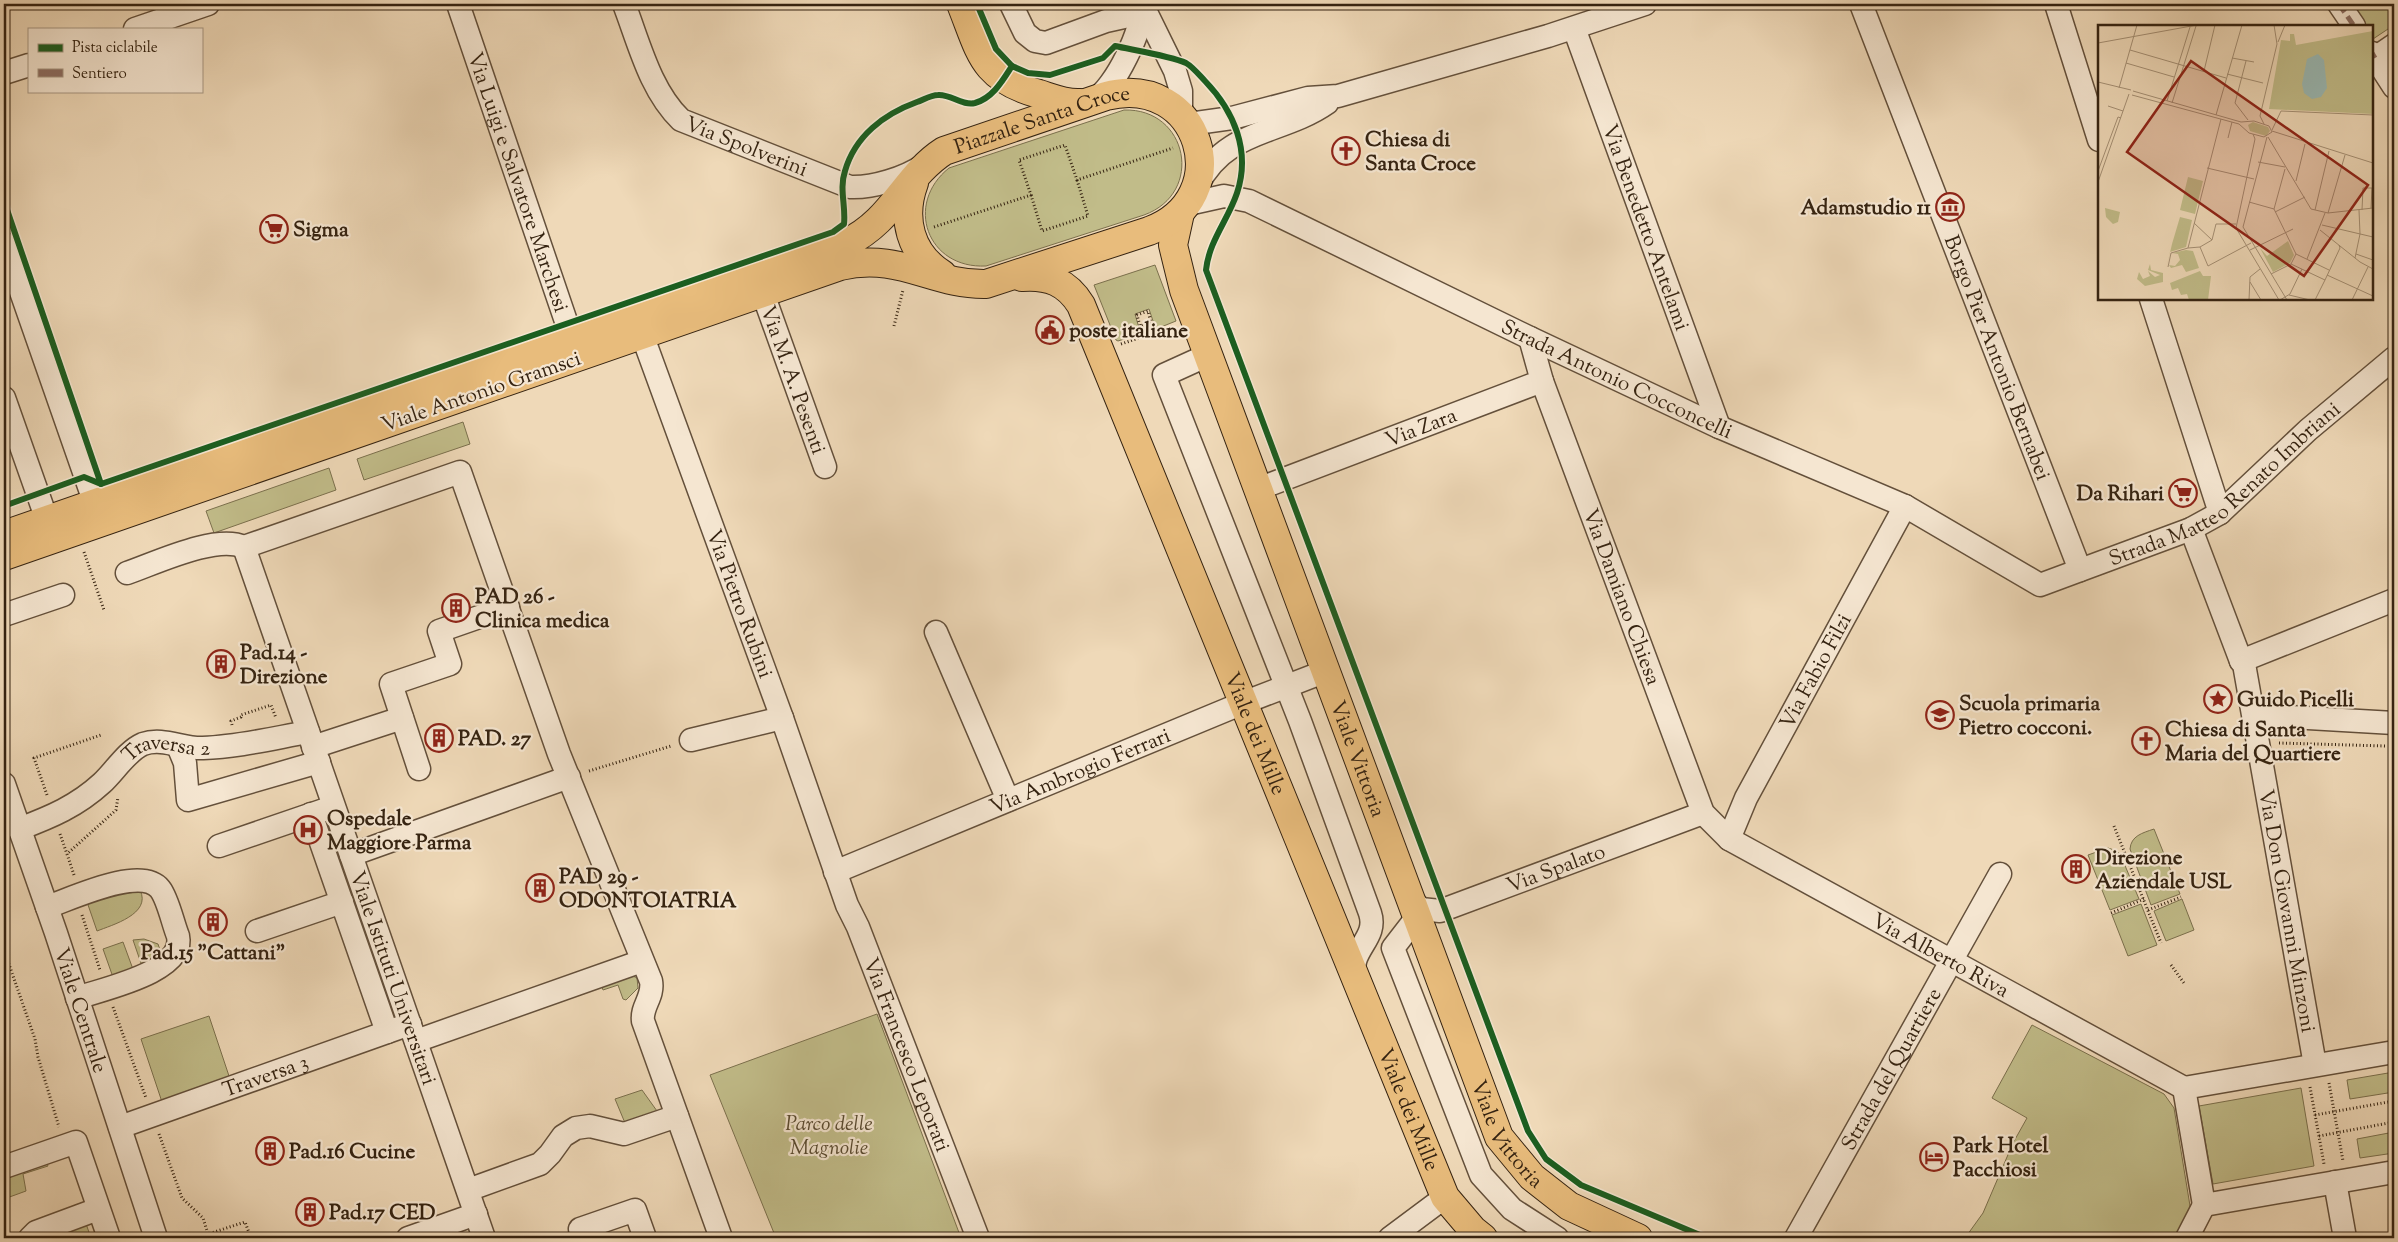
<svg xmlns="http://www.w3.org/2000/svg" width="2398" height="1242" font-family="'Sorts Mill Goudy',serif">
  <style>
    .green { fill: #c1bc89; stroke: #7b704d }
    .lines { fill: none; stroke-linecap: round; stroke-linejoin: round }
    .minor-casing { stroke: #64503b; stroke-width: 25 }
    .major-casing { stroke: #352311; stroke-width: 30 }
    .path { stroke: #352311; stroke-width: 3; stroke-dasharray: 1 2.5; stroke-linecap: butt }
    .minor { stroke: #f5e6d1; stroke-width: 22 }
    .major { stroke: #e8bc7c; stroke-width: 28 }
    .quiet { stroke: #8d6e63; stroke-width: 5; stroke-dasharray: 10 5; stroke-linecap: butt }
    .cycleway-casing { stroke: #f5e6d1; stroke-width: 9 }
    .cycleway { stroke: #1b5e20; stroke-width: 6 }
    .labels { text-anchor: middle; stroke-width: 4.5; stroke-linejoin: round; paint-order: stroke }
    .street-label { font-size: 21px; fill: #352311; stroke: #f5e6d1 }
    .poi-label { font-size: 21px; font-weight: bold; fill: #352311; stroke: #f5e6d1; text-anchor: start }
    .park-label { font-size: 21px; font-style: italic; fill: #58492f; stroke: #f5e6d1 }
    .inset-road { fill: none; stroke: #a59075; stroke-width: 1 }
    .view { fill: #8f2418; fill-opacity: 0.15; stroke: #8f2418; stroke-width: 2.5 }
    .inset-edge { fill: none; stroke: #352311; stroke-width: 2.5 }
  </style>
  <rect width="100%" height="100%" fill="#efd9b8"/>
  <filter id="stains"><feTurbulence type="fractalNoise" baseFrequency=".004" numOctaves="4"/><feColorMatrix values="0 0 0 0 .2 0 0 0 0 .09 0 0 0 0 .02 0 0 0 .5 -.17"/></filter>
  <radialGradient id="worn" r=".72"><stop offset=".6" stop-color="#630" stop-opacity="0"/><stop offset="1" stop-color="#630" stop-opacity=".3"/></radialGradient>
  <g class="green">
    <polygon points="2349,4 2394,4 2394,25 2373,39 2372,26 2364,26"/>
    <path d="M1124,110C1188,108 1205,193 1144,215L986,266C927,269 904,204 949,168Z"/>
    <polygon points="1155,265 1176,321 1151,331 1149,325 1154,324 1149,309 1135,314 1139,328 1144,327 1146,332 1118,341 1116,340 1094,285"/>
    <polygon points="463,422 470,444 364,480 357,459"/>
    <polygon points="329,468 336,490 214,533 206,511"/>
    <path d="M2154,829L2180,894L2151,905L2130,849C2131,836 2142,833 2154,829Z"/>
    <polygon points="2108,848 2117,851 2121,856 2139,899 2110,910 2088,855"/>
    <path d="M140,890C152,914 112,925 97,931L86,899Z"/>
    <polygon points="2182,899 2194,930 2166,941 2154,911"/>
    <polygon points="2141,904 2157,945 2128,956 2112,915"/>
    <polygon points="144,939 158,944 161,953 143,969 133,940"/>
    <polygon points="123,942 134,972 114,980 103,949"/>
    <polygon points="633,976 637,978 638,988 626,1000 623,999 618,985 603,990 602,987"/>
    <polygon points="877,1014 961,1238 776,1238 710,1075"/>
    <polygon points="209,1016 231,1082 163,1105 141,1039"/>
    <polygon points="2032,1025 2164,1094 2174,1108 2191,1212 2178,1238 1965,1238 1983,1213 2013,1143 2027,1118 1992,1098"/>
    <polygon points="2394,1072 2394,1092 2350,1099 2347,1080"/>
    <polygon points="2301,1088 2314,1166 2213,1184 2199,1106"/>
    <polygon points="642,1090 657,1111 625,1123 615,1099"/>
    <polygon points="2394,1132 2394,1153 2360,1158 2357,1139"/>
    <polygon points="45,1158 48,1166 23,1174 26,1191 4,1199 4,1173"/>
    <polygon points="84,1218 91,1238 36,1238"/>
  </g>
  <g class="lines">
    <defs>
      <g id="minor">
        <path id="s1" d="M458,4L571,336V344L565,348"/>
        <path id="s2" d="M624,4C639,43 650,90 681,120L850,187C873,188 905,178 924,165"/>
        <polyline points="1011,4 1025,33 1035,41 1046,43 1106,21 1133,15 1140,9 1142,4"/>
        <polyline points="1142,4 1175,71 1181,91 1181,114"/>
        <path id="s3" d="M1861,4L2080,570"/>
        <polyline points="2056,4 2099,140"/>
        <polyline points="2339,4 2354,26"/>
        <path id="s4" d="M1574,28L1719,427"/>
        <polyline points="135,29 208,4"/>
        <polyline points="2372,53 2394,87"/>
        <polyline points="2375,58 2394,45"/>
        <polyline points="4,73 29,65"/>
        <path d="M1094,100C1115,88 1144,28 1142,4"/>
        <polyline points="1189,124 1232,118 1308,98 1338,96 1548,36 1645,4"/>
        <path d="M1197,186C1226,128 1281,135 1327,103"/>
        <path id="s5" d="M1188,204L1224,196L1249,201L1530,338L1719,427L1905,506L2040,585L2191,529L2220,513L2308,430L2394,358"/>
        <polyline points="4,243 100,518"/>
        <path id="s6" d="M757,277L825,467"/>
        <polyline points="2151,299 2220,513"/>
        <path id="s7" d="M636,318L782,718L847,905L858,927L978,1238"/>
        <path d="M1208,355L1164,375L1300,721L1370,913C1379,940 1346,950 1356,980"/>
        <path id="s8" d="M1542,381L1703,813L1729,839L2184,1088"/>
        <polyline points="4,398 47,520"/>
        <path id="s9" d="M1258,489L1542,381L1530,338"/>
        <path id="s10" d="M2191,529L2241,661L2244,664L2315,1065"/>
        <path id="s11" d="M244,547L484,1238"/>
        <path d="M127,573C156,563 216,534 244,547L460,472L559,754L651,981C654,997 641,1006 643,1021L721,1238"/>
        <polyline points="4,615 63,595"/>
        <polyline points="936,632 1008,800"/>
        <polyline points="2241,661 2394,600"/>
        <polyline points="2254,715 2394,723"/>
        <polyline points="691,740 782,718"/>
        <polyline points="178,746 185,763 188,800 319,762"/>
        <polyline points="313,747 402,718"/>
        <polyline points="419,769 391,684 450,664 439,631 508,607"/>
        <path id="s12" d="M4,784L56,933L156,1238"/>
        <polyline points="311,814 387,1032"/>
        <path id="s13" d="M19,829C51,817 77,806 102,783C115,771 127,751 143,744C163,737 183,749 203,748C238,747 274,738 308,732"/>
        <path id="s14" d="M1729,839L1746,798L1905,506"/>
        <polyline points="219,846 324,810"/>
        <polyline points="351,855 569,777"/>
        <path id="s15" d="M835,872L1243,703L1326,671"/>
        <path id="s16" d="M1410,898L1421,909L1440,911L1703,813"/>
        <path d="M47,907C71,899 141,865 160,889C168,899 173,924 178,936C186,972 102,989 77,998"/>
        <polyline points="1417,917 1393,948 1481,1175 1512,1209 1557,1238"/>
        <polyline points="257,931 342,902"/>
        <polyline points="416,1041 642,961"/>
        <polyline points="2394,1052 2184,1088 2204,1205 2394,1172"/>
        <path id="s17" d="M120,1127L410,1024"/>
        <polyline points="4,1167 76,1142 109,1238"/>
        <polyline points="2335,1182 2345,1238"/>
        <polyline points="468,1190 540,1164 550,1154 563,1136 576,1128 590,1126 624,1134 677,1116"/>
        <polyline points="30,1238 36,1232 98,1209"/>
        <polyline points="408,1238 476,1214"/>
        <polyline points="584,1238 580,1229 635,1210 645,1238"/>
        <polyline points="1390,1238 1445,1197"/>
        <path id="s18" d="M1796,1238L2000,874"/>
        <polyline points="2187,1238 2204,1205"/>
      </g>
      <g id="major">
        <path d="M961,4C981,54 982,78 1039,94C1052,98 1066,104 1080,103"/>
        <path d="M914,183C901,218 910,254 942,274"/>
        <path id="s19" d="M1180,213L1173,245L1184,290L1499,1137L1532,1177L1569,1206L1638,1238"/>
        <path id="s20" d="M1022,277C1048,275 1067,282 1081,305L1445,1197L1473,1230L1483,1238"/>
        <path id="s21" d="M4,535L418,391L474,369L846,243C893,221 905,176 944,151L1106,96C1200,72 1239,198 1149,231L986,284C932,285 900,252 840,266L4,556"/>
      </g>
    </defs>
    <use href="#minor" class="minor-casing"/>
    <use href="#major" class="major-casing"/>
    <g class="path">
      <polyline points="1031,195 1042,231 1088,216 1077,180"/>
      <polyline points="934,227 1031,195 1019,160 1065,145 1077,180 1173,148"/>
      <polyline points="1146,324 1140,326 1137,315 1148,311 1151,323 1146,324 1149,334"/>
      <polyline points="894,326 903,290"/>
      <polyline points="1121,344 1172,327"/>
      <polyline points="84,552 104,610"/>
      <polyline points="232,725 231,721 241,717 241,715 271,705 276,718"/>
      <polyline points="2279,743 2385,746"/>
      <polyline points="589,771 671,746"/>
      <polyline points="47,795 34,758 101,735"/>
      <polyline points="2114,826 2161,943"/>
      <polyline points="60,834 67,854"/>
      <polyline points="74,875 67,854 116,810 118,797"/>
      <polyline points="2148,910 2181,897"/>
      <polyline points="2111,913 2144,899"/>
      <polyline points="82,915 100,970"/>
      <polyline points="4,950 35,1039 38,1057 59,1127"/>
      <polyline points="2171,965 2184,983"/>
      <polyline points="113,1007 146,1098"/>
      <polyline points="2329,1083 2343,1161"/>
      <polyline points="2310,1087 2324,1164"/>
      <polyline points="2315,1115 2394,1101"/>
      <polyline points="159,1134 182,1198 203,1218 208,1234 245,1222 251,1238"/>
      <polyline points="2319,1136 2394,1122"/>
    </g>
    <use href="#minor" class="minor"/>
    <use href="#major" class="major"/>
    <g class="quiet">
      <polyline points="2339,4 2354,26"/>
      <polyline points="2372,53 2375,58"/>
    </g>
    <defs>
      <g id="cycleway">
        <polyline points="977,4 996,49 1012,66"/>
        <polyline points="4,201 101,484"/>
        <path d="M4,506L84,477L101,484L833,232L844,224C846,206 839,189 845,171C855,136 884,114 917,102C923,100 931,95 938,95C951,94 962,106 975,103C993,98 1003,80 1012,66L1028,73L1050,75L1103,58L1115,46C1133,50 1171,56 1186,63C1193,67 1200,76 1205,81C1234,111 1251,151 1237,193C1228,220 1209,241 1206,270L1528,1131L1546,1159L1581,1185L1707,1238"/>
      </g>
    </defs>
    <use href="#cycleway" class="cycleway-casing"/>
    <use href="#cycleway" class="cycleway"/>
  </g>
  <defs>
    <symbol id="church-ring" viewBox="-11 -11 22 22"><circle r="9.5" fill="#f5e6d1" stroke="#8f2418" stroke-width="1.5"/><path d="M-1.2-6h2.4v3.5h3.3v2.4h-3.3V6h-2.4V-.1h-3.3v-2.4h3.3Z" fill="#8f2418"/></symbol>
    <symbol id="museum-ring" viewBox="-11 -11 22 22"><circle r="9.5" fill="#f5e6d1" stroke="#8f2418" stroke-width="1.5"/><path d="M0-6L6-3V-2H-6V-3ZM-5-1h2V3h-2ZM-1-1h2V3h-2ZM3-1h2V3H3ZM-6 4H6V6H-6Z" fill="#8f2418"/></symbol>
    <symbol id="supermarket-ring" viewBox="-11 -11 22 22"><circle r="9.5" fill="#f5e6d1" stroke="#8f2418" stroke-width="1.5"/><path d="M-6-5.5h2.5l.6 2H6L4.5 2H-2.5L-4.4-4H-6ZM-1.5 3.2a1.3 1.3 0 1 0 .1 0ZM3 3.2a1.3 1.3 0 1 0 .1 0Z" fill="#8f2418"/></symbol>
    <symbol id="civic-ring" viewBox="-11 -11 22 22"><circle r="9.5" fill="#f5e6d1" stroke="#8f2418" stroke-width="1.5"/><path d="M-.6-6.5H3V-4.5H.6V-3L4-1V1h2V6H-6V1h2V-1L-.6-3ZM-1.2 2.5V6h2.4V2.5Z" fill="#8f2418"/></symbol>
    <symbol id="building-ring" viewBox="-11 -11 22 22"><circle r="9.5" fill="#f5e6d1" stroke="#8f2418" stroke-width="1.5"/><path d="M-4-6H4V6H1V3H-1V6H-4ZM-2.5-4.3h1.7v1.8h-1.7ZM.8-4.3h1.7v1.8H.8ZM-2.5-1h1.7V.8h-1.7ZM.8-1h1.7V.8H.8Z" fill="#8f2418"/></symbol>
    <symbol id="sight-ring" viewBox="-11 -11 22 22"><circle r="9.5" fill="#f5e6d1" stroke="#8f2418" stroke-width="1.5"/><path d="M0-6L1.8-2.2L6-1.7L2.9 1.2L3.7 5.4L0 3.3L-3.7 5.4L-2.9 1.2L-6-1.7L-1.8-2.2Z" fill="#8f2418"/></symbol>
    <symbol id="school-ring" viewBox="-11 -11 22 22"><circle r="9.5" fill="#f5e6d1" stroke="#8f2418" stroke-width="1.5"/><path d="M0-5L7-2L0 1L-7-2ZM-4 1L0 2.5L4 1V4Q0 6-4 4Z" fill="#8f2418"/></symbol>
    <symbol id="hospital-ring" viewBox="-11 -11 22 22"><circle r="9.5" fill="#f5e6d1" stroke="#8f2418" stroke-width="1.5"/><path d="M-5-5h3v3.5h4V-5h3V5h-3V1.5h-4V5h-3Z" fill="#8f2418"/></symbol>
    <symbol id="hotel-ring" viewBox="-11 -11 22 22"><circle r="9.5" fill="#f5e6d1" stroke="#8f2418" stroke-width="1.5"/><path d="M-6-4.5h1.5V1H6V5H4.5V3h-9V5H-6ZM-4 0a1.8 1.8 0 1 1 3.6 0ZM.5 0V-2.5h3Q6-2.5 6 0Z" fill="#8f2418"/></symbol>
  </defs>
  <g fill-rule="evenodd">
    <use href="#church-ring" x="1330" y="135" width="32" height="32"/>
    <use href="#museum-ring" x="1934" y="191" width="32" height="32"/>
    <use href="#supermarket-ring" x="258" y="213" width="32" height="32"/>
    <use href="#civic-ring" x="1034" y="314" width="32" height="32"/>
    <use href="#supermarket-ring" x="2167" y="477" width="32" height="32"/>
    <use href="#building-ring" x="440" y="592" width="32" height="32"/>
    <use href="#building-ring" x="205" y="648" width="32" height="32"/>
    <use href="#sight-ring" x="2202" y="683" width="32" height="32"/>
    <use href="#school-ring" x="1924" y="699" width="32" height="32"/>
    <use href="#building-ring" x="423" y="722" width="32" height="32"/>
    <use href="#church-ring" x="2130" y="725" width="32" height="32"/>
    <use href="#hospital-ring" x="292" y="814" width="32" height="32"/>
    <use href="#building-ring" x="2060" y="853" width="32" height="32"/>
    <use href="#building-ring" x="524" y="872" width="32" height="32"/>
    <use href="#building-ring" x="197" y="906" width="32" height="32"/>
    <use href="#building-ring" x="254" y="1135" width="32" height="32"/>
    <use href="#hotel-ring" x="1918" y="1141" width="32" height="32"/>
    <use href="#building-ring" x="294" y="1196" width="32" height="32"/>
  </g>
  <g class="labels">
    <g class="street-label">
      <text dy="7" stroke="none"><textPath href="#s21" startOffset="1130">Piazzale Santa Croce</textPath></text>
      <text dy="7" stroke="none"><textPath href="#s2" startOffset="201">Via Spolverini</textPath></text>
      <text dy="7" stroke="none"><textPath href="#s1" startOffset="188">Via Luigi e Salvatore Marchesi</textPath></text>
      <text dy="7" stroke="none"><textPath href="#s4" startOffset="212">Via Benedetto Antelami</textPath></text>
      <text dy="7" stroke="none"><textPath href="#s3" startOffset="379">Borgo Pier Antonio Bernabei</textPath></text>
      <text dy="7" stroke="none"><textPath href="#s5" startOffset="471">Strada Antonio Cocconcelli</textPath></text>
      <text dy="7" stroke="none"><textPath href="#s6" startOffset="109">Via M. A. Pesenti</textPath></text>
      <text transform="translate(481 391) rotate(-19)" y="7">Viale Antonio Gramsci</text>
      <text dy="7" stroke="none"><textPath href="#s9" startOffset="174">Via Zara</textPath></text>
      <text dy="7" stroke="none"><textPath href="#s5" startOffset="1156">Strada Matteo Renato Imbriani</textPath></text>
      <text dy="7" stroke="none"><textPath href="#s8" startOffset="230">Via Damiano Chiesa</textPath></text>
      <text dy="7" stroke="none"><textPath href="#s7" startOffset="304">Via Pietro Rubini</textPath></text>
      <text dy="7" stroke="none"><textPath href="#s14" startOffset="189">Via Fabio Filzi</textPath></text>
      <text dy="7" stroke="none"><textPath href="#s20" startOffset="532">Viale dei Mille</textPath></text>
      <text dy="7" stroke="none"><textPath href="#s13" startOffset="175">Traversa 2</textPath></text>
      <text dy="7" stroke="none"><textPath href="#s19" startOffset="579">Viale Vittoria</textPath></text>
      <text dy="7" stroke="none"><textPath href="#s15" startOffset="265">Via Ambrogio Ferrari</textPath></text>
      <text dy="7" stroke="none"><textPath href="#s16" startOffset="158">Via Spalato</textPath></text>
      <text dy="7" stroke="none"><textPath href="#s10" startOffset="396">Via Don Giovanni Minzoni</textPath></text>
      <text dy="7" stroke="none"><textPath href="#s8" startOffset="739">Via Alberto Riva</textPath></text>
      <text dy="7" stroke="none"><textPath href="#s11" startOffset="456">Viale Istituti Universitari</textPath></text>
      <text dy="7" stroke="none"><textPath href="#s12" startOffset="239">Viale Centrale</textPath></text>
      <text dy="7" stroke="none"><textPath href="#s7" startOffset="785">Via Francesco Leporati</textPath></text>
      <text dy="7" stroke="none"><textPath href="#s18" startOffset="194">Strada del Quartiere</textPath></text>
      <text dy="7" stroke="none"><textPath href="#s17" startOffset="154">Traversa 3</textPath></text>
      <text dy="7" stroke="none"><textPath href="#s20" startOffset="938">Viale dei Mille</textPath></text>
      <text dy="7" stroke="none"><textPath href="#s19" startOffset="984">Viale Vittoria</textPath></text>
    </g>
    <g class="poi-label">
      <text x="1365" y="146">Chiesa di<tspan x="1365" dy="24">Santa Croce</tspan></text>
      <text x="1931" y="214" text-anchor="end">Adamstudio 11</text>
      <text x="293" y="236">Sigma</text>
      <text x="1069" y="337">poste italiane</text>
      <text x="2164" y="500" text-anchor="end">Da Rihari</text>
      <text x="475" y="603">PAD 26 -<tspan x="475" dy="24">Clinica medica</tspan></text>
      <text x="240" y="659">Pad.14 -<tspan x="240" dy="24">Direzione</tspan></text>
      <text x="2237" y="706">Guido Picelli</text>
      <text x="1959" y="710">Scuola primaria<tspan x="1959" dy="24">Pietro cocconi.</tspan></text>
      <text x="2165" y="736">Chiesa di Santa<tspan x="2165" dy="24">Maria del Quartiere</tspan></text>
      <text x="458" y="745">PAD. 27</text>
      <text x="327" y="825">Ospedale<tspan x="327" dy="24">Maggiore Parma</tspan></text>
      <text x="2095" y="864">Direzione<tspan x="2095" dy="24">Aziendale USL</tspan></text>
      <text x="559" y="883">PAD 29 -<tspan x="559" dy="24">ODONTOIATRIA</tspan></text>
      <text x="213" y="959" text-anchor="middle">Pad.15 "Cattani"</text>
      <text x="1953" y="1152">Park Hotel<tspan x="1953" dy="24">Pacchiosi</tspan></text>
      <text x="289" y="1158">Pad.16 Cucine</text>
      <text x="329" y="1219">Pad.17 CED</text>
    </g>
    <g class="park-label">
      <text x="829" y="1130">Parco delle<tspan x="829" dy="24">Magnolie</tspan></text>
    </g>
  </g>
  <g transform="translate(2098 25)">
    <rect width="275" height="275" fill="#efd9b8"/>
    <path d="M275,6V89L171,84L183,15L192,16V9H196L198,20ZM155,97L170,102L172,106L168,111L152,106L150,100ZM90,152L105,156L97,189L82,185ZM7,183L22,187L20,197L15,199L8,192ZM82,192L94,195L88,222L72,227L68,245L74,219ZM190,216L196,230L192,238L175,247L162,223L169,231ZM88,225L95,226L101,243L88,247L84,240L73,243L71,240L77,241L82,235L80,229L74,228ZM52,239L53,245L65,248V257L47,261L39,254L41,247L45,254L52,251L50,246L57,252L62,250L50,245ZM102,246L105,251H113L110,275H91L89,269L83,270L80,263L74,265L72,258Z" fill="#c1bc89"/>
    <path d="M220,29L226,35L229,63L223,72L214,74L206,68L204,59L209,34Z" fill="#9ab9b4"/>
    <path class="inset-road" d="M180,17L187,0M0,18L99,0M32,25L128,53M134,33L156,37M148,36L137,78L150,95M28,38L76,52M106,46L117,0M129,49L165,58M0,57L33,65M21,63L39,0M34,70L141,99L151,108L166,112L174,107L171,101L156,96L143,97L35,66M69,76L92,2M74,78L98,1M10,81L25,86M118,90L144,0M123,94L90,223L102,222L114,215L118,199H138M166,99L162,91L179,19L176,0M174,105L183,86L275,90M174,106L275,138M155,109L157,114L138,203L181,275M169,112L145,202L189,275M170,112L213,184L230,188L275,183M130,113L134,97M160,137L187,142M109,143L156,154M0,146L20,92L23,93M198,156L207,119M0,157L31,69M151,177L176,184M273,183L274,163M176,184L198,229M176,184L187,144M217,185L231,126M264,185L265,163H275M177,187L207,172M230,188L247,130M96,198L114,215M224,200L275,212M222,205L262,237L275,244M102,222L110,241L153,218M152,225L195,204M258,229L275,235M257,233L262,209L261,185M209,234L227,188M70,242L73,228L90,223M231,245L198,229L193,239L227,255L242,223L241,220M173,249L193,239M229,250L275,271M152,257L163,275M191,270L212,275M151,275L152,252L162,244M182,275L192,269L204,244M217,275L227,255M254,275L270,242"/>
    <path class="view" d="M93,36L270,160L206,251L29,127Z"/>
    <rect width="275" height="275" class="inset-edge"/>
  </g>
  <rect width="2398" height="1242" fill="none" stroke="#efd9b8" stroke-width="20"/>
  <rect x="5" y="5" width="2388" height="1232" fill="none" stroke="#352311" stroke-width="2.5"/>
  <rect x="10" y="10" width="2378" height="1222" fill="none" stroke="#352311"/>
  <rect x="28" y="28" width="175" height="65" fill="#f5e6d1" stroke="#a89884"/>
  <rect x="38" y="44" width="25" height="8" fill="#1b5e20" stroke="#a89884"/>
  <text x="72" y="52" font-size="15" fill="#352311">Pista ciclabile</text>
  <rect x="38" y="69" width="25" height="8" fill="#8d6e63" stroke="#a89884"/>
  <text x="72" y="78" font-size="15" fill="#352311">Sentiero</text>
  <rect width="100%" height="100%" filter="url(#stains)"/>
  <rect width="100%" height="100%" fill="url(#worn)"/>
</svg>
